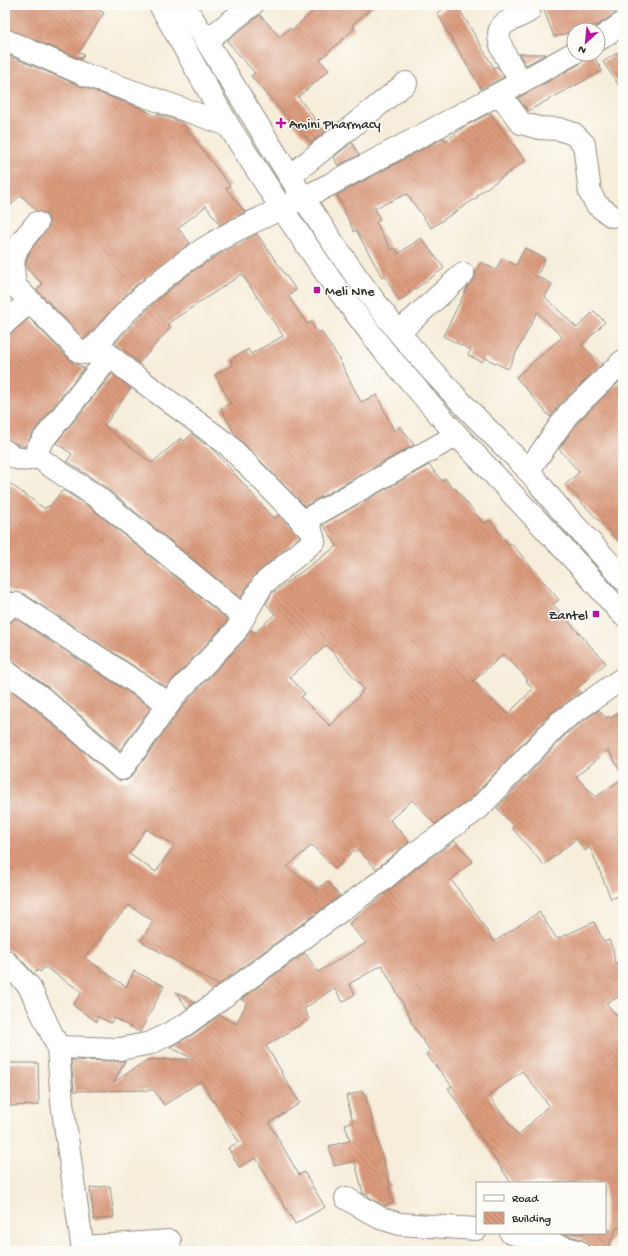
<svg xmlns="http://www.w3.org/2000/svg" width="628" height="1256" font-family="'Gochi Hand',sans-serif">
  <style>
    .building { fill: url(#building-back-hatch); fill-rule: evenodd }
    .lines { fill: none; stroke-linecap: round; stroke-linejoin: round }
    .minor-casing { stroke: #908c82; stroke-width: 24 }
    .major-casing { stroke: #908c82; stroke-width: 24 }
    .minor { stroke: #fff; stroke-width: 22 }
    .major { stroke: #fff; stroke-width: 22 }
    .poi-dot { fill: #b5179e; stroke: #fdfcf7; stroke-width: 1.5 }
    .labels { text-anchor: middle; stroke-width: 3; stroke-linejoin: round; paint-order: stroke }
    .poi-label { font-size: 14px; fill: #2b2b2b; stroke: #fdfcf7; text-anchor: start }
  </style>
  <defs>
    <pattern id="building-back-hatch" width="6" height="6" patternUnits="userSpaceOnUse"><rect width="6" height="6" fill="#dc9b7d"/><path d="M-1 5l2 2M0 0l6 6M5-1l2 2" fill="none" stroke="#b37f67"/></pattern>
  </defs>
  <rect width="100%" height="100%" fill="#fdfcf7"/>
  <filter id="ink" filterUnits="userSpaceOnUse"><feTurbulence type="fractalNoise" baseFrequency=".025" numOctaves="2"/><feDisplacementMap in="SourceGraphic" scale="8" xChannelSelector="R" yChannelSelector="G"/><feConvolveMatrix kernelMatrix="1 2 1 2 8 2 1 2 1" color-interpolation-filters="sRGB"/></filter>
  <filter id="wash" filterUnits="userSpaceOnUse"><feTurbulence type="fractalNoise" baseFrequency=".012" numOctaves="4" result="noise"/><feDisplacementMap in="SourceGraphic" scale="16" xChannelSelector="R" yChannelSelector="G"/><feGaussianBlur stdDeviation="0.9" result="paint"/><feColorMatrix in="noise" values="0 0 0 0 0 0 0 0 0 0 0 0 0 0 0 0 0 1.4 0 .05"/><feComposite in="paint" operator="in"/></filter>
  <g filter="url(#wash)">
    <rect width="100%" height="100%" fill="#f6edda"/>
    <g id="blocks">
      <g class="building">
        <polygon points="5,5 91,5 104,13 79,52 84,55 81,59 5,28"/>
        <polygon points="320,5 375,5 352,25 355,28 320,60 329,70 298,97 325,132 311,143 251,76 255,73 227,41 260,15 280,37 290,28 292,30"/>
        <polygon points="450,5 457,5 494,68 497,66 504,77 481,89 437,13"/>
        <polygon points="542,5 613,5 615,13 598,25 554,37"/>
        <polygon points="623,49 623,91 603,62"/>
        <polygon points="5,54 78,85 141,108 155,116 158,114 181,122 230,186 226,188 245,212 220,225 206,206 178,228 190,243 135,286 84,339 37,290 43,284 26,268 26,261 30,251 49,226 49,219 45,213 37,211 21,195 5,211"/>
        <polygon points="519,54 546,54 526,65"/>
        <polygon points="586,54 593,54 602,71 528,111 518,98 580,64 584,60"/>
        <polygon points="490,113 525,161 477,195 478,197 431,228 407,194 375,208 380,220 376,222 391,250 395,248 398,254 421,238 444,268 399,301 385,276 382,277 356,230 354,232 337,195 444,138 446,141 465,126"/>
        <polygon points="352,142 359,155 338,166 334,157"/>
        <polygon points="257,234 296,290 288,296 307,324 311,322 318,333 321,331 339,359 361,402 377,395 394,431 400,426 414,445 305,506 235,435 221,408 231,403 215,375 233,365 230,360 248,349 251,354 283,336 242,274 167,324 171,327 139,363 115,343 152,305 186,276 223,252"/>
        <polygon points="525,248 545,259 537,276 552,284 545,297 577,328 594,311 605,322 582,345 602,364 559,405 550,417 516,377 562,337 537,312 508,369 485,358 482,362 468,355 471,350 443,336 468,286 475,278 475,273 481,262 496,270 502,258 516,265"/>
        <polygon points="29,318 71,361 84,368 33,432 25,447 5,439 5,335 13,332"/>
        <polygon points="112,374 131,388 104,426 152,463 181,438 184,441 192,434 204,444 205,443 212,448 274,519 279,516 278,514 300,536 255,575 240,598 105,487 67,461 72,454 56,443"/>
        <polygon points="619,382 623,386 623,546 565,485 579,472 559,449 578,422"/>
        <path d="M429,465L442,481L445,478L453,489L455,488L483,523L490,521L508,544L511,543L559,600L553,604L606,663L577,688L581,692L551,713L470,800L435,824L412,800L390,820L409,842L376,869L358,849L355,852L354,850L335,869L312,845L287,867L316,890L327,881L340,896L218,985L141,941L153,921L129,905L84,957L126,987L134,971L164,986L140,1032L114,1018L111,1023L97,1016V1022L73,1005L82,992L45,967L40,972L38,970L34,974L14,952L5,949V686L34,708L114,778L120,781L127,780L132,776L186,702L244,641L251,630L255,633L275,614L266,604L272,593L337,546L323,524ZM327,645L364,689L361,692L362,693L330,726L301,697L305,694L290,677ZM504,654L528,680L526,681L533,689L508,714L473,681ZM146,829L174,845L156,872L129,854Z"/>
        <polygon points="5,480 45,509 47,506 49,507 63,490 90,507 228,620 225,624 166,687 24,594 11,592 5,587"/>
        <polygon points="15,618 151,707 120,750 49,688 12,661 5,659 5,623 11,622"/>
        <polygon points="599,710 606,718 609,716 611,718 623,710 623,776 608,750 576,777 596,797 623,778 623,894 611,899 590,847 585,851 576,839 544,865 512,828 514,826 497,808 568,732"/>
        <path d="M455,841L473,861L451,880L473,909L494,942L539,912L557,939L594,922L604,942L609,940L613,949L615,964L623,960V995L606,1003L623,1023V1230L617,1227L607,1251H602L589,1246L581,1239L559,1233H605V1183H511L448,1088L452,1086L426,1054L430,1051L410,1020L411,1019L382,965L349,984L355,994L343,1002L334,988L304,1009L309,1019L266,1046L282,1072L281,1073L300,1103L269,1123L299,1175L304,1172L325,1207L295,1224L256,1158L239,1167L228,1148L239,1142L201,1081L164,1105L154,1090L74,1091L71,1060L125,1061L114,1082L147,1060L193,1059L170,1047L192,1035L220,1015L236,1024L247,1003L241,999L305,953L318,972L366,943L349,924L419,866ZM522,1071L549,1105L518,1136L489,1096Z"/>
        <polygon points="176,992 195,1002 187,1008"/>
        <polygon points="8,1063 38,1063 39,1105 9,1106"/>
        <polygon points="362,1091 363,1095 365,1094 391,1188 389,1188 393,1203 384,1206 369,1197 368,1194 363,1194 355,1161 334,1166 329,1146 350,1141 345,1124 353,1122 346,1096"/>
        <polygon points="110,1186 114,1217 94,1220 90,1188"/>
      </g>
    </g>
  </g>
  <g filter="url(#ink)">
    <use href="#blocks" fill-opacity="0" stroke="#908c82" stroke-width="1"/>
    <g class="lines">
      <defs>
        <g id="minor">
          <polyline points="5,40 83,74 228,125"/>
          <polyline points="207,40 252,5"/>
          <polyline points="598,40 623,23"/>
          <path d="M521,82C514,69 491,39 502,26C508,19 522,17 529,11L530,5"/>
          <polyline points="500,94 521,123 539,128 559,129 574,134 584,144 590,193 597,205 612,216"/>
          <polyline points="290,176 406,83"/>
          <path d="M37,223C17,246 8,254 16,287L80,352L86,353L97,345"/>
          <polyline points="5,323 30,301"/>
          <polyline points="399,332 463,274"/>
          <polyline points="110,356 43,440 37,449 38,456 46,463 97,497 244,617"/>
          <path d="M5,451C16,460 25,462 38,456"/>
          <polyline points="528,471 568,414 623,361"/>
          <polyline points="302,522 457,435"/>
          <polyline points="5,611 10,604 17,604 169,704"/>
          <path d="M5,671L42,698L122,769L176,694L235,632L263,584L314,541L311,530L228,445L127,370L97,345C135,298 183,258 236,230C267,215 298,201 329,185C411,141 493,98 574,53"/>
          <polyline points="5,961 29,986 58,1047 62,1103 83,1251"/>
          <polyline points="58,1047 120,1049 151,1043 185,1025 380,882 411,856 478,809 560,722 623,678"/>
          <polyline points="346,1198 380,1218 400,1224 477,1229"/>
          <polyline points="511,1233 578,1251"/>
          <polyline points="83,1247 170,1241"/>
        </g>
        <g id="major">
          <polyline points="160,5 228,125 282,209 330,279 384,351 457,435 578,564 623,615"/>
          <path d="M184,5C254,116 318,232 400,334C440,382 483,425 527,469C537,480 545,492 555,503C577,529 601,552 623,579"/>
        </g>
      </defs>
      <use href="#minor" class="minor-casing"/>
      <use href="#major" class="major-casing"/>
      <use href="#minor" class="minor"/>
      <use href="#major" class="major"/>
    </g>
  </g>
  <g class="poi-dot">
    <path d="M279 117h4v4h4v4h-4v4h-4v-4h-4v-4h4z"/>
    <rect x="313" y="286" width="8" height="8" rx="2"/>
    <rect x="592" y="610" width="8" height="8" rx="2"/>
  </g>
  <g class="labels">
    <g class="poi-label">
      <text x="289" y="128">Amini Pharmacy</text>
      <text x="325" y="295">Meli Nne</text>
      <text x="588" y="619" text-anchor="end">Zantel</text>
    </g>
  </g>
  <rect width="628" height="1256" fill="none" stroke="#fdfcf7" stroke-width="20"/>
  <rect x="476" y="1182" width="130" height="52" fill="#fdfcf7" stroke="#a9a8a5"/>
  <rect x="484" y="1195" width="20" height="6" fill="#ffffff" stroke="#a9a8a5"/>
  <text x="512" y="1202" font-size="12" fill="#2b2b2b">Road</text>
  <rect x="484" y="1212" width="20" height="12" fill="url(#building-back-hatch)" stroke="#a9a8a5"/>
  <text x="512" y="1222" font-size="12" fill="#2b2b2b">Building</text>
  <g transform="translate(586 42) rotate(207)"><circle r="19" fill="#fdfcf7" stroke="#a9a8a5"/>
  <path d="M0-3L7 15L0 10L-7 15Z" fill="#b5179e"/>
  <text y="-6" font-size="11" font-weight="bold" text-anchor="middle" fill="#2b2b2b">N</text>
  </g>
</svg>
